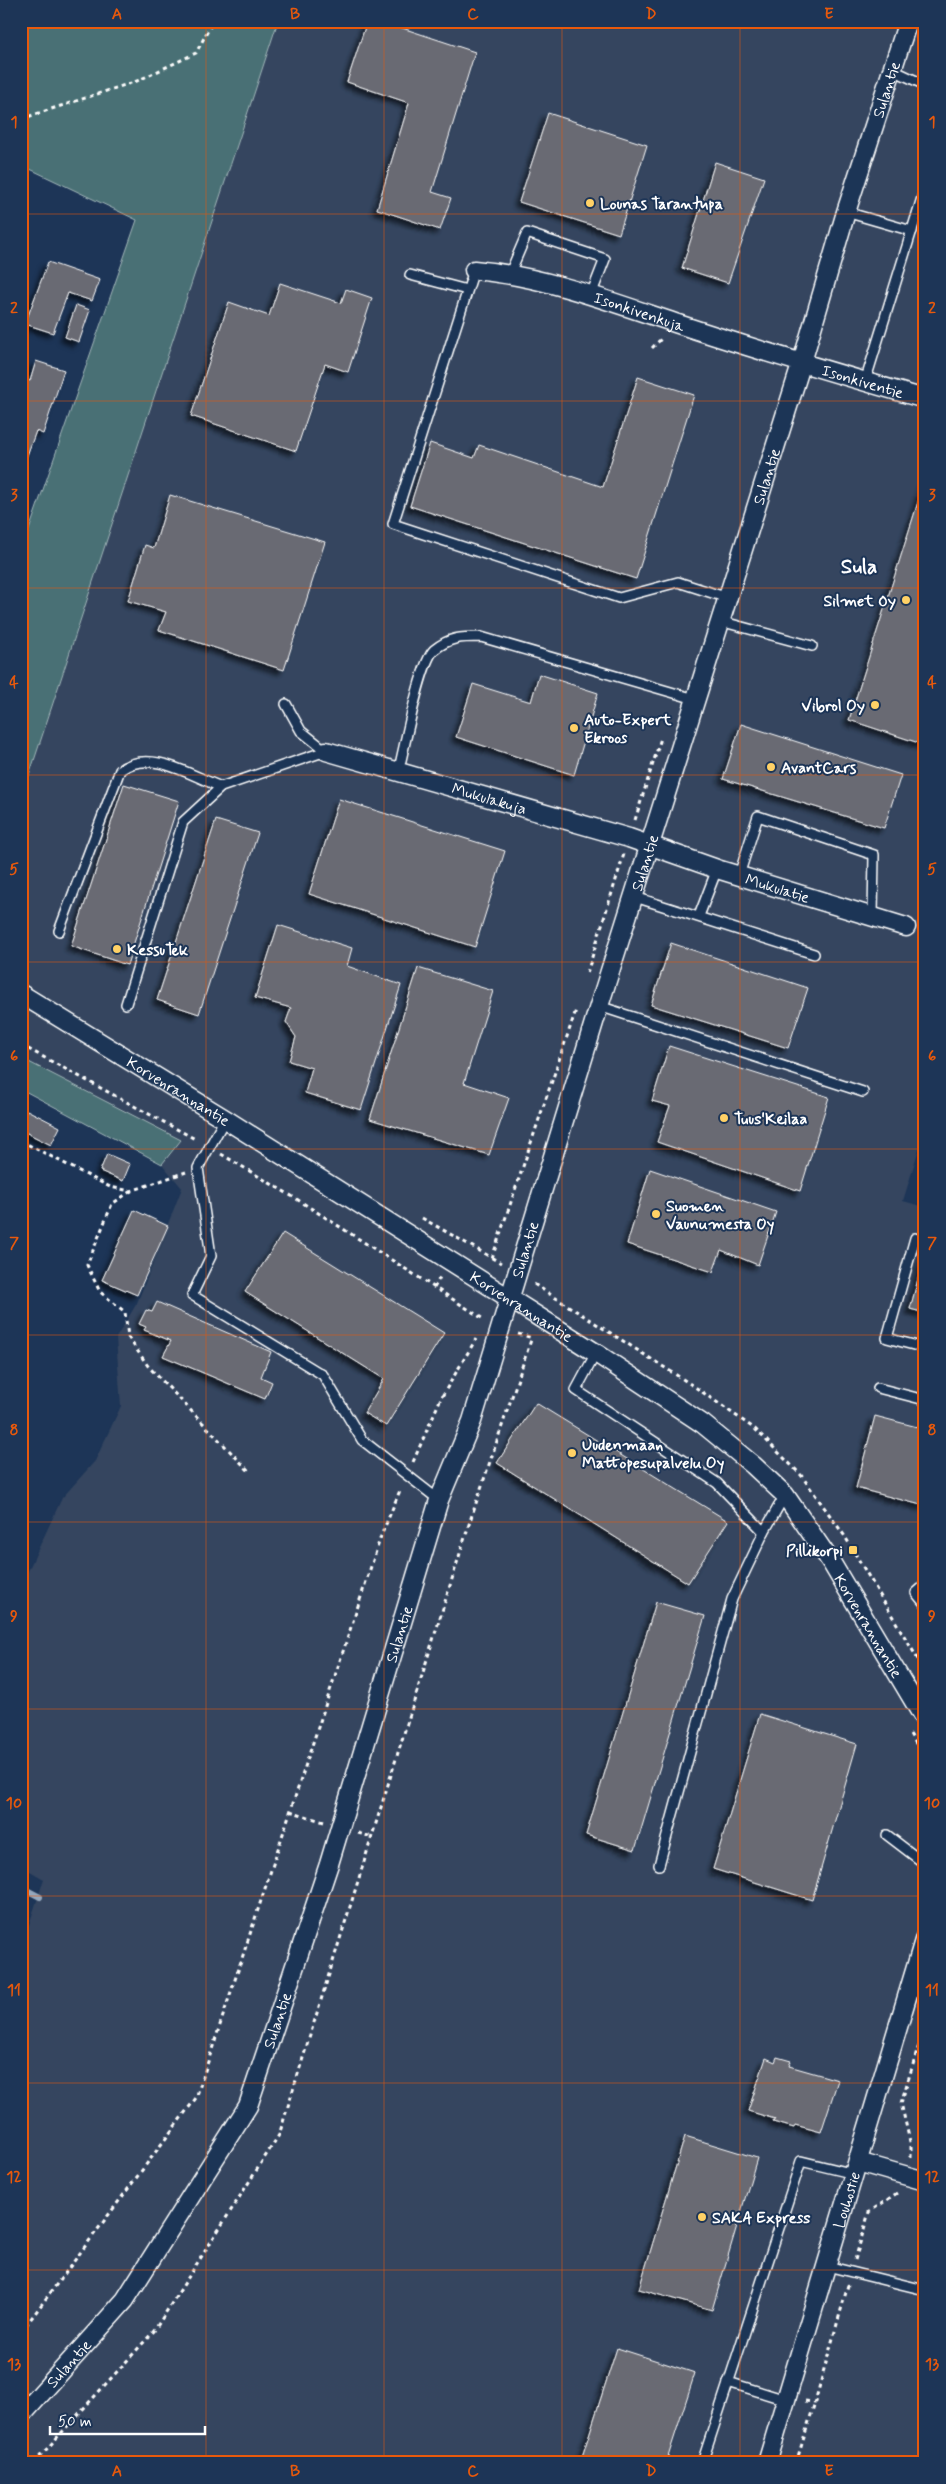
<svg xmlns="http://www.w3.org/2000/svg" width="946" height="2484" font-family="Mynerve,sans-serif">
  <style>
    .built { fill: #34455f }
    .green { fill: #497074; stroke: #a4b8ba }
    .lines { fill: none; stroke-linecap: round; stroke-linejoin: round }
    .stream { stroke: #95a7bc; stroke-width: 6 }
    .building { fill: #696a73; stroke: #fff; filter: url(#shadow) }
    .lane-casing { stroke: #fff; stroke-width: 12 }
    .street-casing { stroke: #fff; stroke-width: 21 }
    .path { stroke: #fff; stroke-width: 3; stroke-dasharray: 4 4; stroke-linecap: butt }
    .lane { stroke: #1d3557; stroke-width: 9 }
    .street { stroke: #1d3557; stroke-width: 18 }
    .grid { fill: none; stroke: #e8590c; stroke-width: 1; stroke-opacity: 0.55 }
    .poi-dot { fill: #ffd166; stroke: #1d3557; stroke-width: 2 }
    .labels { text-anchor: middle; stroke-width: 4; stroke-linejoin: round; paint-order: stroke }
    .street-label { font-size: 16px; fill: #fff; stroke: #1d3557 }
    .poi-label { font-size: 16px; font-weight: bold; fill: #fff; stroke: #1d3557; text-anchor: start }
    .district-label { font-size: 21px; font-weight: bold; fill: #fff; stroke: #1d3557 }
    .neatline { fill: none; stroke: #e8590c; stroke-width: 2 }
    .grid-label { font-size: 16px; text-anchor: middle; font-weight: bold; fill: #e8590c }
  </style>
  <defs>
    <filter id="shadow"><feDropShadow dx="-4.5" dy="4.5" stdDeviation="2.5" flood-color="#0009"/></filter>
  </defs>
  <rect width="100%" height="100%" fill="#1d3557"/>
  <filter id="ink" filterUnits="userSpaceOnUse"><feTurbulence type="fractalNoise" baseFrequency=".02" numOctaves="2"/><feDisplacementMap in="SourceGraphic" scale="10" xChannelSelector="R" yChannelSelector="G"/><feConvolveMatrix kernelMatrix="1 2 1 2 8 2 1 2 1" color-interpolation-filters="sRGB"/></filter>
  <g filter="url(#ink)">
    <polygon class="built" points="278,21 925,21 925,1129 903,1201 925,1207 925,2463 21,2463 21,1949 44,1879 21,1866 21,1586 62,1498 95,1461 121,1406 116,1338 137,1303 182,1188 162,1164 180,1140 21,1058 21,800"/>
    <g class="green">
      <polygon points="21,21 278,21 21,800 21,553 137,220 30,169 21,170"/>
      <polygon points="21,1058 181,1140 162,1164 21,1089"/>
    </g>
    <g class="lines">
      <polyline class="stream" points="21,1887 40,1897"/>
    </g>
    <g class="building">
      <polygon points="367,21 381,21 475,52 432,192 451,198 440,230 377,209 409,103 347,82"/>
      <polygon points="548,113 647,145 619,234 519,202"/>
      <polygon points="715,162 764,178 728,283 682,268"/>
      <polygon points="48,262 100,280 92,301 68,293 53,333 25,324"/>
      <polygon points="280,283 341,303 346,289 372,298 348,372 325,364 296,451 191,416 229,302 269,316"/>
      <polygon points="76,305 90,310 79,342 65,337"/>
      <polygon points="36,361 64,370 43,434 36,431 21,472 21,383 23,379 30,381"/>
      <polygon points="638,377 694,395 636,579 410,506 430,443 474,458 479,445 603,487"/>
      <polygon points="925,480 925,745 849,720"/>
      <polygon points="170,495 325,542 284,670 159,630 166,612 128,601 145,545 154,548"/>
      <polygon points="539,674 598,693 574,775 456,737 473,684 531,702"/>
      <polygon points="741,724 901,775 884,828 723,779"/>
      <polygon points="124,784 179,801 127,965 71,946"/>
      <polygon points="339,799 505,851 475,947 309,894"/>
      <polygon points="216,820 258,833 199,1014 157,1000"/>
      <polygon points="278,925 352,948 347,966 401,985 361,1110 305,1093 312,1068 289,1061 296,1037 286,1022 291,1008 255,998"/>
      <polygon points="671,943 808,988 788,1048 651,1005"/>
      <polygon points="418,968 493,991 464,1083 509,1098 489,1155 370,1119"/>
      <polygon points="669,1046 829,1097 800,1191 657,1142 670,1106 652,1101"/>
      <polygon points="27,1110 60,1127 51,1145 21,1130 21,1121"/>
      <polygon points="107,1154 130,1164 123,1181 100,1171"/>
      <polygon points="650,1169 776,1212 758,1265 721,1250 713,1272 627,1244"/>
      <polygon points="134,1210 168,1226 137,1295 102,1280"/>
      <polygon points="283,1233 444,1333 386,1426 364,1413 384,1379 245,1292"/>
      <polygon points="925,1253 925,1313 910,1309"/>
      <polygon points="157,1302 271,1352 261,1377 272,1382 265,1399 163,1356 171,1341 144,1330 146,1327 139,1324 146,1310 152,1312"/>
      <polygon points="536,1403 728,1521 688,1583 497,1463"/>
      <polygon points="875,1416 925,1429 925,1506 856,1488"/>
      <polygon points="656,1602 705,1616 635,1850 586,1835"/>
      <polygon points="760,1714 857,1744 812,1900 713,1869"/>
      <polygon points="777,2057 791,2061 789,2066 838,2080 821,2132 795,2125 794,2128 773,2122 775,2119 748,2111 766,2058 775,2062"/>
      <polygon points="685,2136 757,2158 712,2310 639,2289"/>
      <polygon points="617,2348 695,2373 666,2463 580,2463"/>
    </g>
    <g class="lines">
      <defs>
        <g id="lane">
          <polyline points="893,70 925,85"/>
          <polyline points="846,212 912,231"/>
          <polyline points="474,270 393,524 619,598 678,582 728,598"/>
          <polyline points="510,273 527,233 605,259 591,295"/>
          <polyline points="410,275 467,290"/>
          <polyline points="865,382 925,188"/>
          <polyline points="720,621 812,646"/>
          <polyline points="286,704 301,731 326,751"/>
          <path d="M398,773C404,750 420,663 434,650C450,637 461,637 481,637L695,699"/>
          <polyline points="739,875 758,816 874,855 873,916"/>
          <polyline points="635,897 814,954"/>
          <polyline points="699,916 717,869"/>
          <path d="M59,931L120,770C150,748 190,775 221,787"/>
          <polyline points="126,1004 183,822 221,787 326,751"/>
          <polyline points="599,1006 863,1092"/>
          <polyline points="225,1119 198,1168 211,1256 192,1295 323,1375 362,1440 439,1500"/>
          <polyline points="915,1238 887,1338 925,1348"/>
          <polyline points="596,1353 576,1390 717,1483 764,1532 785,1495"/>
          <polyline points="878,1388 925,1400"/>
          <polyline points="925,1585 916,1593 925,1604"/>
          <polyline points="887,1835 925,1864"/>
          <polyline points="659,1865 732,1599 764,1532"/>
          <polyline points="827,2266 925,2290"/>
          <polyline points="728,2382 786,2400"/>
          <polyline points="702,2463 801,2161 855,2174"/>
        </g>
        <g id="street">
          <path id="s1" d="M474,270C543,276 609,301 675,323C757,350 841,375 925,399"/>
          <path id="s2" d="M326,751L629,838L717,869L906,927"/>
          <path id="s3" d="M21,994L225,1119L596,1353L703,1424L753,1465L785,1495L831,1562L925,1720"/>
          <polyline points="858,2162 925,2181"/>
          <path id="s4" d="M21,2416L125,2300L248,2106L329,1864L439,1500L472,1421L599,1006L802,362L846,212L908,21"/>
          <path id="s5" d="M767,2463L925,1937"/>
        </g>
      </defs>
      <use href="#lane" class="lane-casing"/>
      <use href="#street" class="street-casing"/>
      <g class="path">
        <polyline points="21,119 137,81 196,53 213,21"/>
        <polyline points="652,348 662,338"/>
        <polyline points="635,820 661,738"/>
        <polyline points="587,973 624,854"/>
        <polyline points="21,1045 197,1140"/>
        <polyline points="21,1141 110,1187 131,1191 186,1172"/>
        <polyline points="221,1154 295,1198 485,1320"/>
        <polyline points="921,1188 925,1148"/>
        <polyline points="131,1191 112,1204 87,1265 100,1292 125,1312 128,1337 148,1366 250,1472"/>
        <polyline points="422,1218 501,1263"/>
        <polyline points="492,1258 576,1010"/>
        <polyline points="534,1284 695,1387 755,1429 801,1475 844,1535 925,1671"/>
        <polyline points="434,1288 440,1277"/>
        <polyline points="518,1334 533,1338"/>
        <polyline points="413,1462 441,1398 476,1339"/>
        <polyline points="910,1734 925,1758"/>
        <polyline points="290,1811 324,1822"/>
        <polyline points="358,1833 372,1837"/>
        <polyline points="923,1896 925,1896"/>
        <polyline points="911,2158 911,2146 901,2103 925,2026"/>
        <polyline points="855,2260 869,2212 897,2193"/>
        <polyline points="21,2332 196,2098 381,1536 401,1488"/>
        <polyline points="805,2401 815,2402 848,2285"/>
        <polyline points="34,2463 154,2331 279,2135 471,1518 532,1337"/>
        <polyline points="796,2463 815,2402"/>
      </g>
      <use href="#lane" class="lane"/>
      <use href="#street" class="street"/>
    </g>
  </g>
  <path class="grid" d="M206,21V2463M384,21V2463M562,21V2463M740,21V2463M21,214H925M21,401H925M21,588H925M21,775H925M21,962H925M21,1149H925M21,1335H925M21,1522H925M21,1709H925M21,1896H925M21,2083H925M21,2270H925"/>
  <g class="poi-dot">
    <circle cx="590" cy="203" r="5"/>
    <circle cx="906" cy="600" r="5"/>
    <circle cx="875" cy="705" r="5"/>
    <circle cx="574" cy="728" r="5"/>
    <circle cx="771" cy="767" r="5"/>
    <circle cx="117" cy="949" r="5"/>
    <circle cx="724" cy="1118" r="5"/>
    <circle cx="656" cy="1214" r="5"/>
    <circle cx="572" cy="1453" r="5"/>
    <rect x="848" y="1545" width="10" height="10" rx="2.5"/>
    <circle cx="702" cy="2217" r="5"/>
  </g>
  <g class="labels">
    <g class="street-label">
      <text dy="6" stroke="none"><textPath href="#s4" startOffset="2501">Sulantie</textPath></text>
      <text dy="6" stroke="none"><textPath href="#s1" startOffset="171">Isonkivenkuja</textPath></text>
      <text dy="6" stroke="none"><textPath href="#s1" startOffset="405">Isonkiventie</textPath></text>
      <text dy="6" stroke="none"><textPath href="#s4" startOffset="2096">Sulantie</textPath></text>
      <text dy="6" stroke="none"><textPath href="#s2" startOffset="170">Mukulakuja</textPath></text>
      <text dy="6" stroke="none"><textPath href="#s4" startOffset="1691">Sulantie</textPath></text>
      <text dy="6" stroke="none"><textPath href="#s2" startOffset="472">Mukulatie</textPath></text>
      <text dy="6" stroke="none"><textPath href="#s3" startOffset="185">Korvenrannantie</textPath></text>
      <text dy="6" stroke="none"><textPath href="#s4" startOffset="1286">Sulantie</textPath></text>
      <text dy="6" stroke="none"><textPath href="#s3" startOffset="590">Korvenrannantie</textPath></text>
      <text dy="6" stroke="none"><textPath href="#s3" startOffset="1070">Korvenrannantie</textPath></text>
      <text dy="6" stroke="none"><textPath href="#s4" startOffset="881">Sulantie</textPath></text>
      <text dy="6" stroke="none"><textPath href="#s4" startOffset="476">Sulantie</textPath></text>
      <text dy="6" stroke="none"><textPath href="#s5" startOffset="275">Louhostie</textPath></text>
      <text dy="6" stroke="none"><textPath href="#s4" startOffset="71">Sulantie</textPath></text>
    </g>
    <g class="poi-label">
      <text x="600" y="209">Lounas Tarantupa</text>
      <text x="896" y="606" text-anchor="end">Silmet Oy</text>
      <text x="865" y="711" text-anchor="end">Vibrol Oy</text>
      <text x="584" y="725">Auto-Expert<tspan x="584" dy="18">Ekroos</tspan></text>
      <text x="781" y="773">AvantCars</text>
      <text x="127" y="955">KessuTek</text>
      <text x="734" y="1124">Tuus'Keilaa</text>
      <text x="666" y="1211">Suomen<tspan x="666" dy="18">Vaunumesta Oy</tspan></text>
      <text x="582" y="1450">Uudenmaan<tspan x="582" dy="18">Mattopesupalvelu Oy</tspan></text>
      <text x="843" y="1556" text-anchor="end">Pillikorpi</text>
      <text x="712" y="2223">SAKA Express</text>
    </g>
    <g class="district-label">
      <text x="859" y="573">Sula</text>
    </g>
  </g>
  <rect width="946" height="2484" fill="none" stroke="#1d3557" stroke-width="55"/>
  <path d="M50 2426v8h155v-8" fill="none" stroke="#ffffff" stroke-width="2.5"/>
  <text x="58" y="2426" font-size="15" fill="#ffffff" stroke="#1d3557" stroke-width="4" paint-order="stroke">50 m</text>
  <rect x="28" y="28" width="890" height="2428" class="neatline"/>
  <g class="grid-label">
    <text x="117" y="19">A</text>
    <text x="295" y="19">B</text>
    <text x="473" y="19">C</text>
    <text x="651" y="19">D</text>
    <text x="829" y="19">E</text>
    <text x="14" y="127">1</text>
    <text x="932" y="127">1</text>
    <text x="14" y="313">2</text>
    <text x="932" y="313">2</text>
    <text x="14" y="500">3</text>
    <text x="932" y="500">3</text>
    <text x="14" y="687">4</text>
    <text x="932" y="687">4</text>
    <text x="14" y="874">5</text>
    <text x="932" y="874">5</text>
    <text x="14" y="1061">6</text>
    <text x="932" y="1061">6</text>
    <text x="14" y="1248">7</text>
    <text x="932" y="1248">7</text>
    <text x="14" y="1435">8</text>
    <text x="932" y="1435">8</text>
    <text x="14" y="1621">9</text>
    <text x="932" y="1621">9</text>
    <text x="14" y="1808">10</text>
    <text x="932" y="1808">10</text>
    <text x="14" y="1995">11</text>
    <text x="932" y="1995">11</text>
    <text x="14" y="2182">12</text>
    <text x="932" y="2182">12</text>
    <text x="14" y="2369">13</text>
    <text x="932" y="2369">13</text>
    <text x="117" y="2476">A</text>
    <text x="295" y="2476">B</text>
    <text x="473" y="2476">C</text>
    <text x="651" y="2476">D</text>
    <text x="829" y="2476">E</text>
  </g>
</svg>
